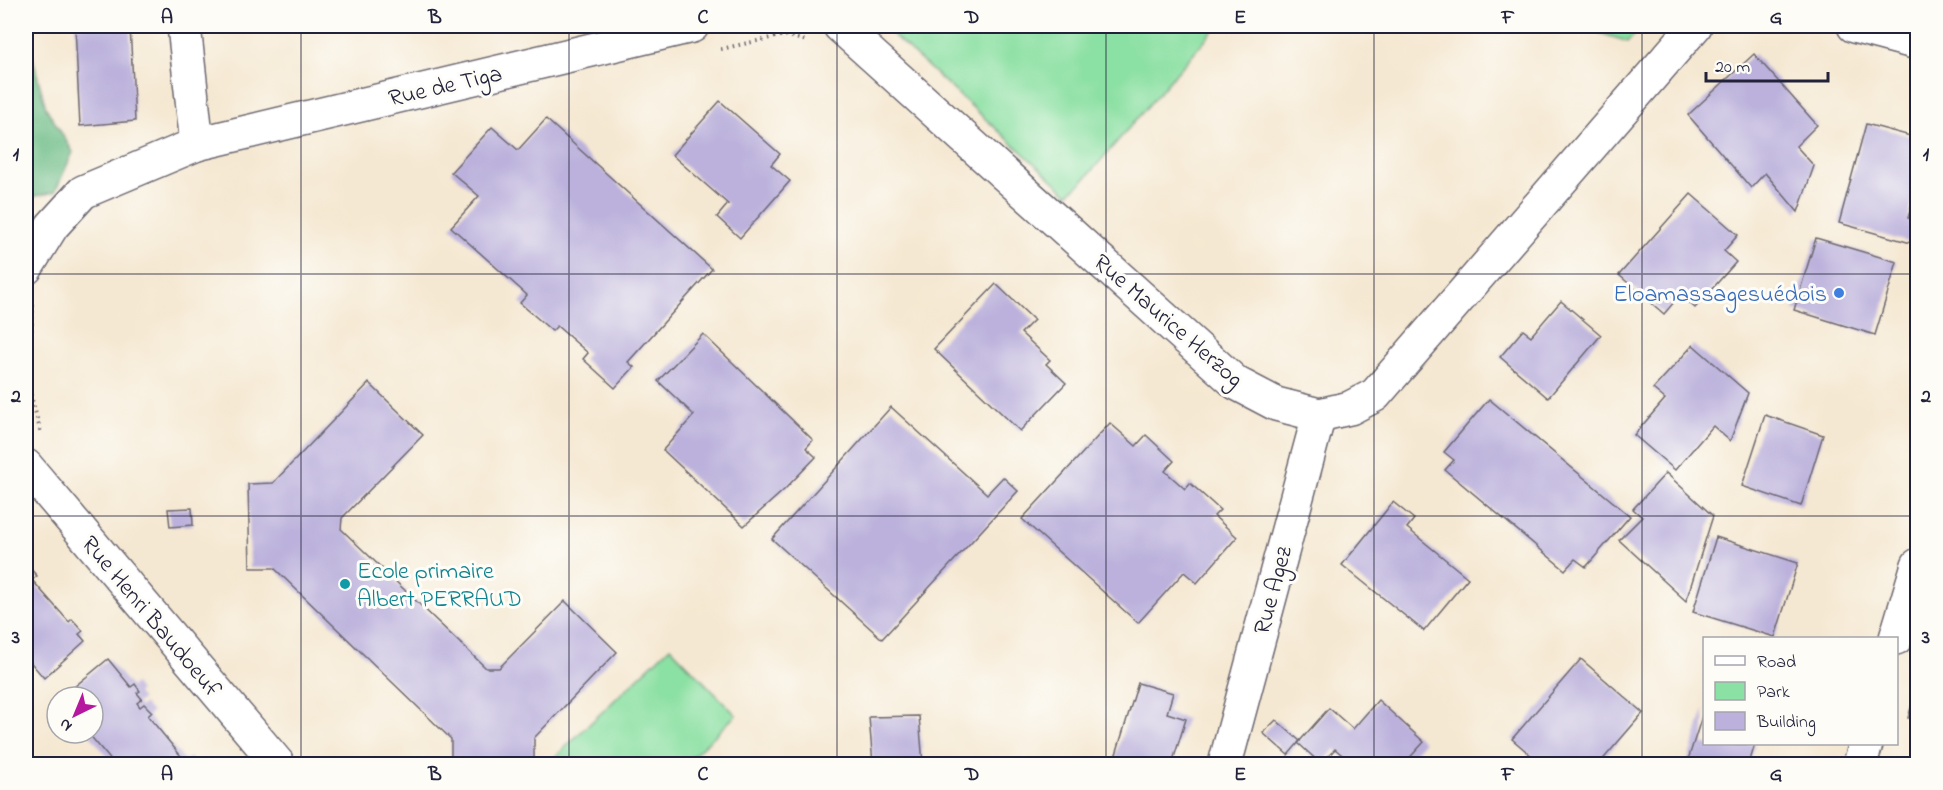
<svg xmlns="http://www.w3.org/2000/svg" width="1943" height="790" font-family="'Indie Flower',sans-serif">
  <style>
    .green { fill: #8be0a3; stroke: #56816f; stroke-width: 1.5 }
    .forest { fill: #70be89; stroke: #497062; stroke-width: 1.5 }
    .building { fill: #bbb1dc }
    .lines { fill: none; stroke-linecap: round; stroke-linejoin: round }
    .minor-casing { stroke: #6c6770; stroke-width: 36 }
    .path { stroke: #6c6770; stroke-width: 4; stroke-dasharray: 1.5 4.5; stroke-linecap: butt }
    .minor { stroke: #fff; stroke-width: 33 }
    .grid { fill: none; stroke: #22223b; stroke-width: 1.5; stroke-opacity: 0.55 }
    .shop-dot { fill: #3f7fe0; stroke: #fdfcf7; stroke-width: 2 }
    .culture-dot { fill: #0f9aa8; stroke: #fdfcf7; stroke-width: 2 }
    .labels { text-anchor: middle; stroke-width: 6; stroke-linejoin: round; paint-order: stroke }
    .street-label { font-size: 24px; fill: #22223b; stroke: #fdfcf7 }
    .shop-label { font-size: 24px; fill: #366cbe; stroke: #fdfcf7; text-anchor: end }
    .culture-label { font-size: 24px; fill: #0d838f; stroke: #fdfcf7; text-anchor: start }
    .neatline { fill: none; stroke: #22223b; stroke-width: 2 }
    .grid-label { font-size: 20px; text-anchor: middle; font-weight: bold; fill: #22223b }
  </style>
  <rect width="100%" height="100%" fill="#fdfcf7"/>
  <filter id="ink" filterUnits="userSpaceOnUse"><feTurbulence type="fractalNoise" baseFrequency=".0167" numOctaves="2"/><feDisplacementMap in="SourceGraphic" scale="12" xChannelSelector="R" yChannelSelector="G"/><feConvolveMatrix kernelMatrix="1 2 1 2 8 2 1 2 1" color-interpolation-filters="sRGB"/></filter>
  <filter id="wash" filterUnits="userSpaceOnUse"><feTurbulence type="fractalNoise" baseFrequency=".008" numOctaves="4" result="noise"/><feDisplacementMap in="SourceGraphic" scale="24" xChannelSelector="R" yChannelSelector="G"/><feGaussianBlur stdDeviation="1.35" result="paint"/><feColorMatrix in="noise" values="0 0 0 0 0 0 0 0 0 0 0 0 0 0 0 0 0 1.4 0 .05"/><feComposite in="paint" operator="in"/></filter>
  <g filter="url(#wash)">
    <rect width="100%" height="100%" fill="#f5e8d2"/>
    <g class="green">
      <polygon points="883,26 1217,26 1083,181 1068,194"/>
      <polygon points="1578,26 1642,26 1628,42"/>
      <polygon points="670,647 736,715 685,764 558,764 553,759"/>
    </g>
    <polygon class="forest" points="26,33 46,108 73,152 55,192 26,198"/>
    <g id="blocks">
      <g class="building">
        <polygon points="75,26 130,26 135,121 80,126"/>
        <polygon points="1754,54 1817,125 1796,146 1814,166 1798,212 1765,173 1751,188 1688,115"/>
        <polygon points="720,101 780,154 771,165 790,181 740,238 717,217 728,204 672,155"/>
        <polygon points="546,119 712,269 628,362 634,367 615,388 583,359 588,353 557,326 552,331 520,303 527,295 451,227 479,196 451,172 492,127 518,150"/>
        <polygon points="1866,124 1918,138 1918,182 1908,218 1918,221 1918,245 1839,223"/>
        <polygon points="1691,194 1738,235 1724,251 1736,262 1695,308 1680,295 1664,314 1619,275"/>
        <polygon points="1816,238 1897,262 1875,335 1794,310"/>
        <polygon points="996,284 1034,320 1021,333 1050,360 1046,364 1066,383 1020,431 934,349"/>
        <polygon points="1561,301 1601,335 1548,398 1500,357 1523,330 1531,336"/>
        <polygon points="703,334 813,440 806,448 816,457 784,490 744,526 663,450 694,415 658,381"/>
        <polygon points="1693,345 1748,393 1730,441 1713,426 1675,470 1634,435 1665,399 1653,389"/>
        <polygon points="369,383 423,435 342,518 341,529 486,668 499,668 565,601 617,652 534,738 534,763 451,764 451,739 274,568 250,568 248,484 273,483"/>
        <polygon points="1489,399 1630,516 1586,567 1575,559 1565,570 1445,470 1454,460 1444,452"/>
        <polygon points="891,407 987,494 1003,477 1018,491 882,639 772,539"/>
        <polygon points="1765,415 1823,435 1801,506 1742,486"/>
        <polygon points="1110,423 1136,446 1146,435 1174,461 1165,471 1185,489 1190,483 1220,510 1214,516 1237,537 1197,583 1184,572 1138,623 1022,519"/>
        <polygon points="1666,473 1713,516 1686,601 1619,540 1642,517 1633,509"/>
        <polygon points="1393,502 1414,519 1407,528 1468,578 1424,631 1342,565"/>
        <polygon points="192,508 193,525 170,527 168,509"/>
        <polygon points="1716,537 1798,563 1775,637 1693,612"/>
        <polygon points="26,564 37,576 32,580 69,622 72,619 83,631 79,634 85,641 44,678 26,657"/>
        <polygon points="108,659 131,687 135,684 140,691 137,693 142,699 137,703 140,707 144,704 152,712 148,716 185,761 190,757 196,764 130,764 128,762 125,764 114,764 88,733 93,733 93,730 96,727 93,723 93,697 75,697 78,695 73,688"/>
        <polygon points="1581,659 1643,713 1599,764 1539,764 1540,763 1512,739"/>
        <polygon points="1138,683 1173,693 1167,713 1186,719 1172,764 1113,764"/>
        <polygon points="1917,687 1918,687 1918,720 1908,718"/>
        <polygon points="1378,700 1424,742 1404,764 1353,764 1335,749 1321,764 1298,743 1329,708 1353,729"/>
        <polygon points="1704,710 1704,744 1755,744 1749,764 1687,763"/>
        <polygon points="919,716 923,764 873,764 869,717"/>
        <polygon points="1276,720 1300,741 1288,755 1263,733"/>
      </g>
    </g>
  </g>
  <g filter="url(#ink)">
    <use href="#blocks" fill-opacity="0" stroke="#6c6770" stroke-width="1.5"/>
    <g class="lines">
      <defs>
        <g id="minor">
          <polyline points="184,26 197,144"/>
          <polyline points="840,26 1236,383 1276,404 1319,415 1350,408 1375,395 1695,26"/>
          <polyline points="1854,26 1918,43"/>
          <polyline points="26,268 52,226 83,192 197,144 692,26"/>
          <polyline points="26,466 278,764"/>
          <polyline points="1896,638 1918,565"/>
          <polyline points="1225,764 1319,415"/>
          <polyline points="1860,764 1866,744"/>
        </g>
      </defs>
      <use href="#minor" class="minor-casing"/>
      <g class="path">
        <polyline points="721,49 784,35 807,41"/>
        <polyline points="33,305 28,385 41,433"/>
      </g>
      <use href="#minor" class="minor"/>
    </g>
  </g>
  <path class="grid" d="M301,26V764M569,26V764M837,26V764M1106,26V764M1374,26V764M1642,26V764M26,274H1918M26,516H1918"/>
  <circle class="shop-dot" cx="1839" cy="293" r="6"/>
  <circle class="culture-dot" cx="345" cy="584" r="6"/>
  <g class="labels">
    <g class="street-label">
      <text transform="translate(445 85) rotate(-13)" y="8">Rue de Tiga</text>
      <text transform="translate(1169 320) rotate(41)" y="8">Rue Maurice Herzog</text>
      <text transform="translate(1272 590) rotate(-75)" y="8">Rue Agez</text>
      <text transform="translate(152 616) rotate(50)" y="8">Rue Henri Baudoeuf</text>
    </g>
    <g class="shop-label">
      <text x="1827" y="301">Eloamassagesuédois</text>
    </g>
    <g class="culture-label">
      <text x="357" y="578">Ecole primaire<tspan x="357" dy="28">Albert PERRAUD</tspan></text>
    </g>
  </g>
  <rect width="1943" height="790" fill="none" stroke="#fdfcf7" stroke-width="66"/>
  <rect x="1703" y="637" width="195" height="108" fill="#fdfcf7" stroke="#a5a5ac" stroke-width="1.5"/>
  <rect x="1715" y="656" width="30" height="9" fill="#ffffff" stroke="#a5a5ac" stroke-width="1.5"/>
  <text x="1757" y="667" font-size="18" fill="#22223b">Road</text>
  <rect x="1715" y="682" width="30" height="18" fill="#8be0a3" stroke="#a5a5ac" stroke-width="1.5"/>
  <text x="1757" y="697" font-size="18" fill="#22223b">Park</text>
  <rect x="1715" y="712" width="30" height="18" fill="#bbb1dc" stroke="#a5a5ac" stroke-width="1.5"/>
  <text x="1757" y="727" font-size="18" fill="#22223b">Building</text>
  <g transform="translate(75 715) rotate(223)"><circle r="28" fill="#fdfcf7" stroke="#a5a5ac" stroke-width="1.5"/>
  <path d="M0-4.5L10 22L0 15L-10 22Z" fill="#b5179e"/>
  <text y="-9" font-size="16" font-weight="bold" text-anchor="middle" fill="#22223b">N</text>
  </g>
  <path d="M1706 72v9h122v-9" fill="none" stroke="#22223b" stroke-width="3"/>
  <text x="1715" y="72" font-size="18" fill="#22223b" stroke="#fdfcf7" stroke-width="4.5" paint-order="stroke">20 m</text>
  <rect x="33" y="33" width="1877" height="724" class="neatline"/>
  <g class="grid-label">
    <text x="167" y="23">A</text>
    <text x="435" y="23">B</text>
    <text x="703" y="23">C</text>
    <text x="972" y="23">D</text>
    <text x="1240" y="23">E</text>
    <text x="1508" y="23">F</text>
    <text x="1776" y="23">G</text>
    <text x="16" y="160">1</text>
    <text x="1926" y="160">1</text>
    <text x="16" y="402">2</text>
    <text x="1926" y="402">2</text>
    <text x="16" y="643">3</text>
    <text x="1926" y="643">3</text>
    <text x="167" y="780">A</text>
    <text x="435" y="780">B</text>
    <text x="703" y="780">C</text>
    <text x="972" y="780">D</text>
    <text x="1240" y="780">E</text>
    <text x="1508" y="780">F</text>
    <text x="1776" y="780">G</text>
  </g>
</svg>
